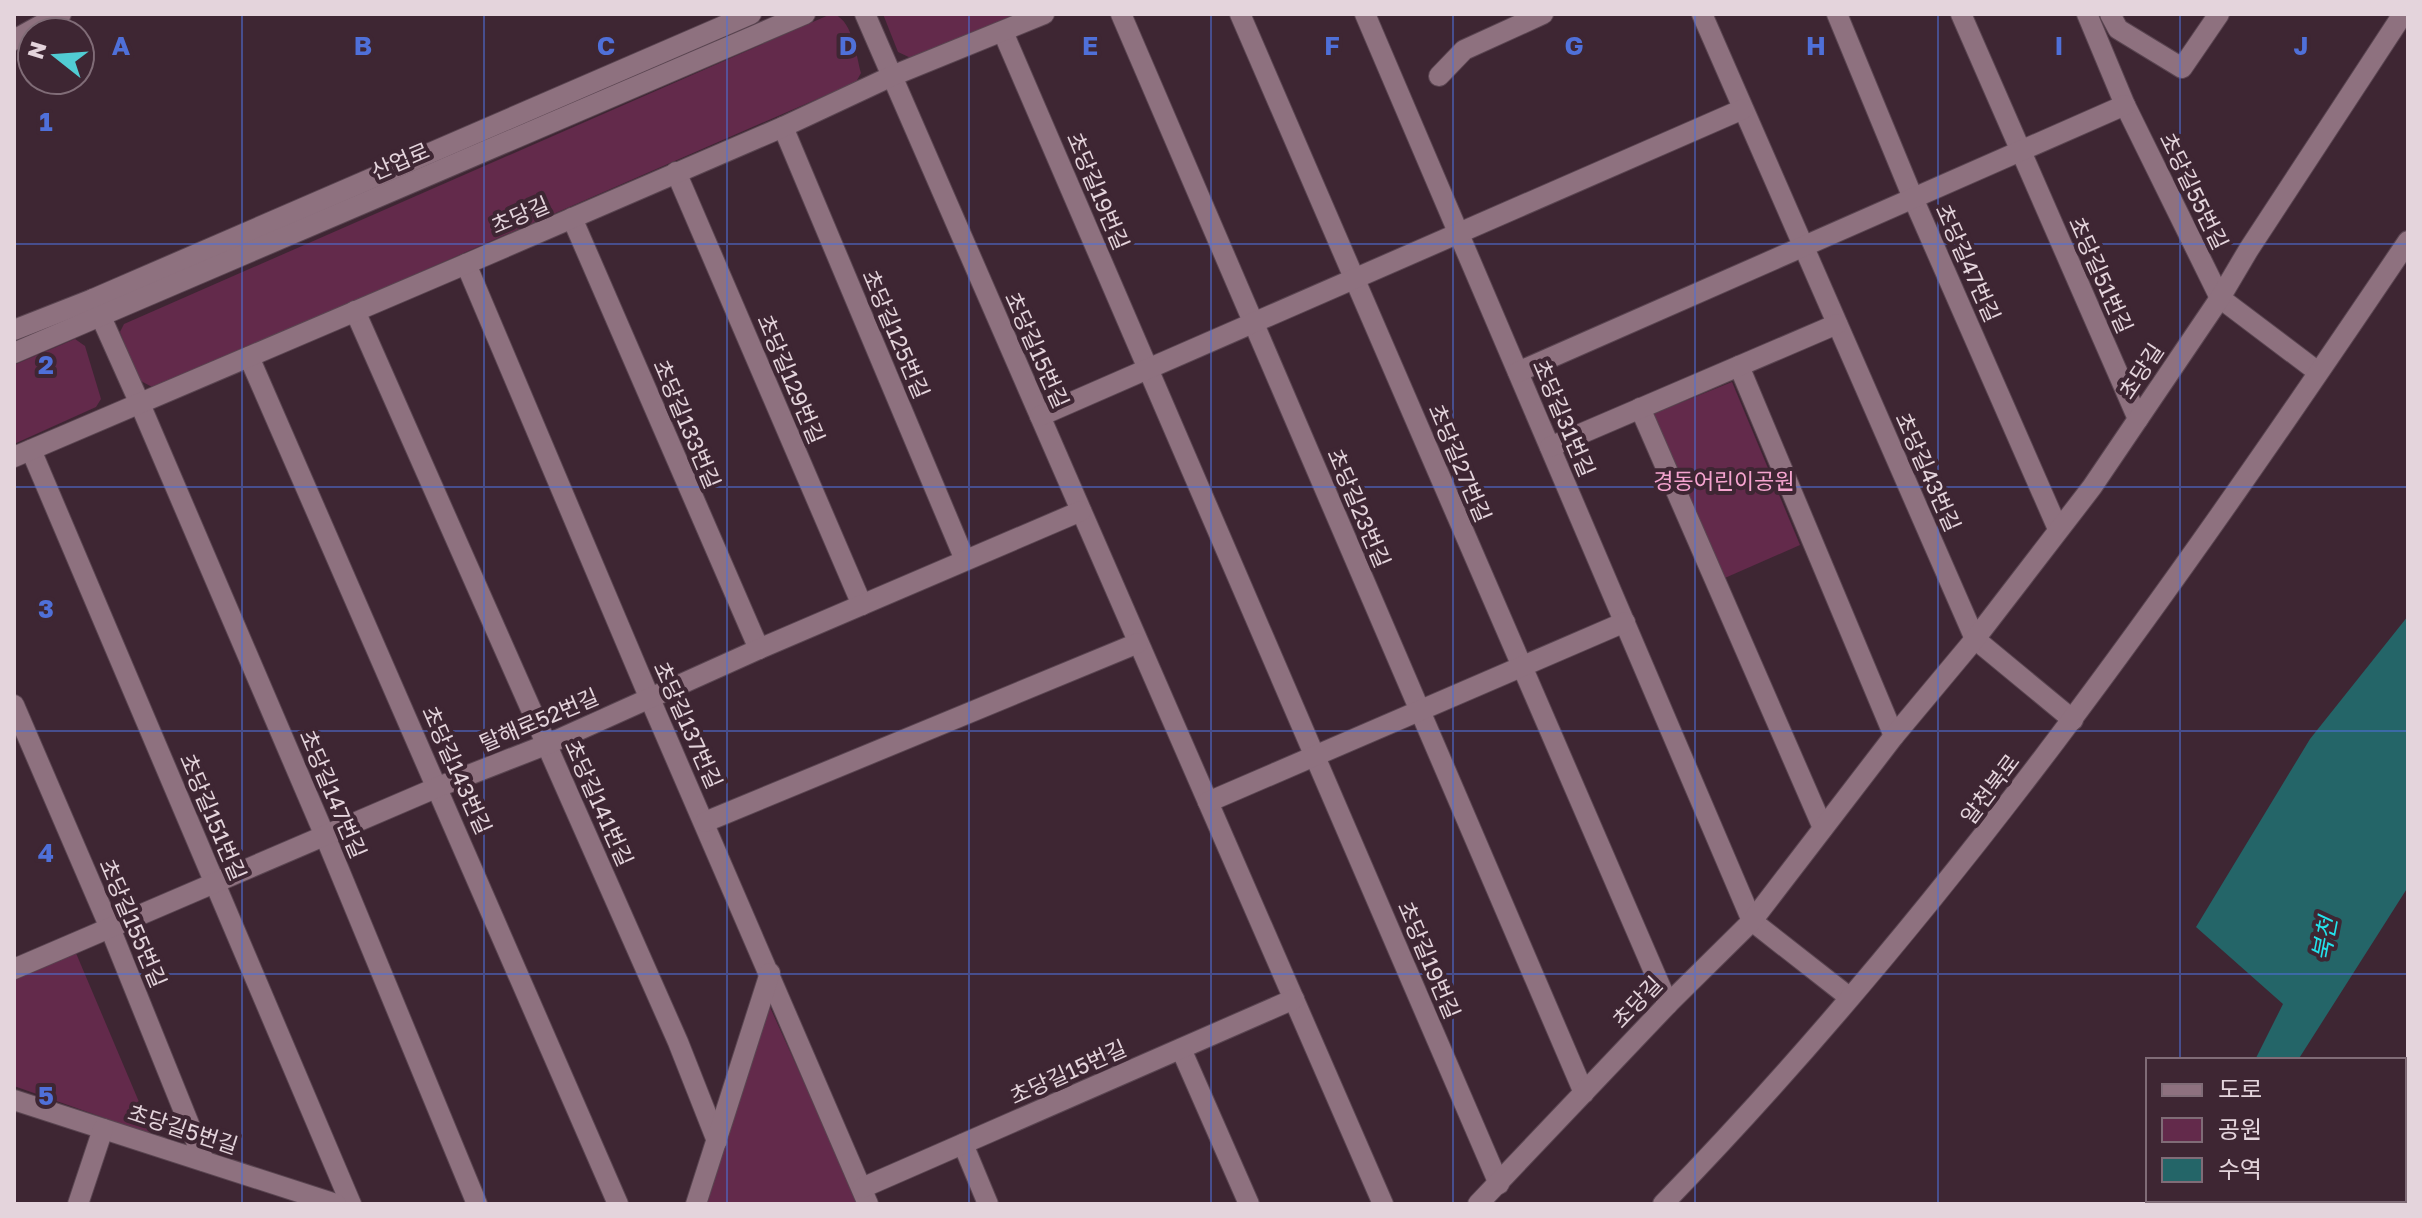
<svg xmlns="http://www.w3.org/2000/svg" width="2422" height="1218" font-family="'Golos Text','Noto Sans KR',sans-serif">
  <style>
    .green { fill: #632a4b }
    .water { fill: #246568 }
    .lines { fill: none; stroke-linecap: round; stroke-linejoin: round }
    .minor-casing { stroke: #5a4551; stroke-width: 22 }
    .minor { stroke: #8e717f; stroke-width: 20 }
    .grid { fill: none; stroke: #4f70d9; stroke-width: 2; stroke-opacity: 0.55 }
    .labels { text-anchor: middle; stroke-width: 8; stroke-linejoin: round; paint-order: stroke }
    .street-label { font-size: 22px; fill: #e4d4dc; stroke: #3e2633 }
    .park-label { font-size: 22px; fill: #f5a4cf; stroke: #3e2633 }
    .water-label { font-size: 24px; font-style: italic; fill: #23e3ec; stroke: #3e2633 }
    .grid-label { font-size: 26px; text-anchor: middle; font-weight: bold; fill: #4f70d9; stroke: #3e2633; stroke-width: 8; stroke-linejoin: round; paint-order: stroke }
  </style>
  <rect width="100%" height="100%" fill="#3e2633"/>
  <g class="green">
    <path d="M831,14C852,16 856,55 861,73L856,82L154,388L139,380L120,332L124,324Z"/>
    <polygon points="883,14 1015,14 913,59 898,52"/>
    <polygon points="75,339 85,346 101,399 96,407 14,444 14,365"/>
    <polygon points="1732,382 1800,545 1718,581 1648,416"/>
    <polygon points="70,939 153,1135 14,1086 14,962"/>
    <polygon points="769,1005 859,1204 702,1204"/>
  </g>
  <polygon class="water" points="2408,616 2408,887 2298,1060 2255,1060 2283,1004 2196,927 2310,739"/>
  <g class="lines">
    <defs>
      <g id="minor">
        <polyline points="865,14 1383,1204"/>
        <polyline points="1121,14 1584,1093"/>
        <polyline points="1240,14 1668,1004"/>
        <polyline points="1365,14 1752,921 1849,997"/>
        <polyline points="1702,14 1975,639 2073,720"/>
        <polyline points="1837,14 1913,198 2058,529"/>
        <polyline points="1961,14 2138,419"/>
        <polyline points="2087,14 2125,105 2220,298 2318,372"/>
        <polyline points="2110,14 2118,29 2182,68 2219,14"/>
        <polyline points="1003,32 1499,1184"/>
        <polyline points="14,40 61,14"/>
        <polyline points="1439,76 1464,50 1543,14"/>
        <polyline points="783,127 965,560"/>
        <polyline points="676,172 862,605"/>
        <polyline points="572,218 759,649"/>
        <polyline points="466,264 650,699 868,1204"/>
        <polyline points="93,299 140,404 325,836 477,1204"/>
        <polyline points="355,311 678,1042 717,1141"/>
        <polyline points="14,330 93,299 751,14"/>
        <polyline points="14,353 805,14"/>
        <polyline points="249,357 618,1204"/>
        <polyline points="1739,366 1894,736"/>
        <polyline points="1518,372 2125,105"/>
        <polyline points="1640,408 1823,828"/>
        <polyline points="1040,416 1743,109"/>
        <polyline points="1550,447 1837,324"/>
        <polyline points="31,450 351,1204"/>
        <polyline points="14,457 466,264 783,127 892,76 1044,14"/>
        <polyline points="14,705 110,928 204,1161"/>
        <polyline points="1208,802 1625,622"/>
        <polyline points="705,822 1138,643"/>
        <polyline points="14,969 438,787 548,744 759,649 1081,511"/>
        <polyline points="1181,1049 1249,1204"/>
        <polyline points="14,1100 336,1204"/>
        <polyline points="963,1144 988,1204"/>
        <polyline points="862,1188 1294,999"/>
        <polyline points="78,1204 103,1129"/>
        <polyline points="696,1204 770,973"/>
        <polyline points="1478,1204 1668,1004 1752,921 1894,736 1975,639 2092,487 2220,298 2249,249 2403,14"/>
        <path d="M1663,1204C1948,911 2180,579 2408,241"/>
      </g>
    </defs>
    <use href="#minor" class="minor-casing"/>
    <use href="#minor" class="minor"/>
  </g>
  <path class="grid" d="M242,14V1204M484,14V1204M727,14V1204M969,14V1204M1211,14V1204M1453,14V1204M1695,14V1204M1938,14V1204M2180,14V1060M14,244H2408M14,487H2408M14,731H2408M14,974H2408M2180,1200V1204"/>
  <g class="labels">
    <g class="street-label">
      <text transform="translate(400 161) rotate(-23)" y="8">산업로</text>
      <text transform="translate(1098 191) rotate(67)" y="8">초당길19번길</text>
      <text transform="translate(2194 191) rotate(64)" y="8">초당길55번길</text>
      <text transform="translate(520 215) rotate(-23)" y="8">초당길</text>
      <text transform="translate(1968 263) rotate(66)" y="8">초당길47번길</text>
      <text transform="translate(2101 275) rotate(66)" y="8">초당길51번길</text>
      <text transform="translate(896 334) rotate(67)" y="8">초당길125번길</text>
      <text transform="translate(1037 350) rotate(66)" y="8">초당길15번길</text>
      <text transform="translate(2141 371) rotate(-56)" y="8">초당길</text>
      <text transform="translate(791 379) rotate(67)" y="8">초당길129번길</text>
      <text transform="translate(1564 418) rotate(67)" y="8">초당길31번길</text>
      <text transform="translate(687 424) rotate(67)" y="8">초당길133번길</text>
      <text transform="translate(1460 463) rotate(67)" y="8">초당길27번길</text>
      <text transform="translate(1928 472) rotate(66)" y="8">초당길43번길</text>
      <text transform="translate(1359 508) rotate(67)" y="8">초당길23번길</text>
      <text transform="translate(539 720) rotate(-23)" y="8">탈해로52번길</text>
      <text transform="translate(688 725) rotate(66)" y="8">초당길137번길</text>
      <text transform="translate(457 770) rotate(66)" y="8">초당길143번길</text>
      <text transform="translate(1990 789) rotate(-53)" y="8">알천북로</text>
      <text transform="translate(333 794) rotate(67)" y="8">초당길147번길</text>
      <text transform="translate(599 803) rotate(66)" y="8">초당길141번길</text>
      <text transform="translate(213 817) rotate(67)" y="8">초당길151번길</text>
      <text transform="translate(133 923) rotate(67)" y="8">초당길155번길</text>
      <text transform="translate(1429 960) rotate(67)" y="8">초당길19번길</text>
      <text transform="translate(1637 1002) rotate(-46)" y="8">초당길</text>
      <text transform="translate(1068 1072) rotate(-24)" y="8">초당길15번길</text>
      <text transform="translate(183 1129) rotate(18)" y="8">초당길5번길</text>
    </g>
    <g class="park-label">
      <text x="1724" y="489">경동어린이공원</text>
    </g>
    <g class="water-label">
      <text transform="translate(2325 939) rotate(-79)" y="8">북천</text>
    </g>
  </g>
  <g class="grid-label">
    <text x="121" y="55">A</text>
    <text x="363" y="55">B</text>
    <text x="606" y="55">C</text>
    <text x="848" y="55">D</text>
    <text x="1090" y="55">E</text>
    <text x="1332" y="55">F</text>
    <text x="1574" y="55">G</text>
    <text x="1816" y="55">H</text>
    <text x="2059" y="55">I</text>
    <text x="2301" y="55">J</text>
    <text x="46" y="131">1</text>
    <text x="46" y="374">2</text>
    <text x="46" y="618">3</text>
    <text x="46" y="862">4</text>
    <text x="46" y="1105">5</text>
  </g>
  <rect width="2422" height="1218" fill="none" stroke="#e4d4dc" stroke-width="32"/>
  <rect x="2146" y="1058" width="260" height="144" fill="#3e2633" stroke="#806c77" stroke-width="2"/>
  <rect x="2162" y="1084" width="40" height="12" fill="#8e717f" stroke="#806c77" stroke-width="2"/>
  <text x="2218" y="1098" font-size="24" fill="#e4d4dc">도로</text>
  <rect x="2162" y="1118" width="40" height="24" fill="#632a4b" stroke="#806c77" stroke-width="2"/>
  <text x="2218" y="1138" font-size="24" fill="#e4d4dc">공원</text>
  <rect x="2162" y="1158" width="40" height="24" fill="#246568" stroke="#806c77" stroke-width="2"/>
  <text x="2218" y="1178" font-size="24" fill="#e4d4dc">수역</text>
  <g transform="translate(56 56) rotate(287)"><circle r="38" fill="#3e2633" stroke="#806c77" stroke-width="2"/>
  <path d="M0-6L14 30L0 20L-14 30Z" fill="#51ccd3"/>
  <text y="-12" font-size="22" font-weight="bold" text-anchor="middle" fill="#e4d4dc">N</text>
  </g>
</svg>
